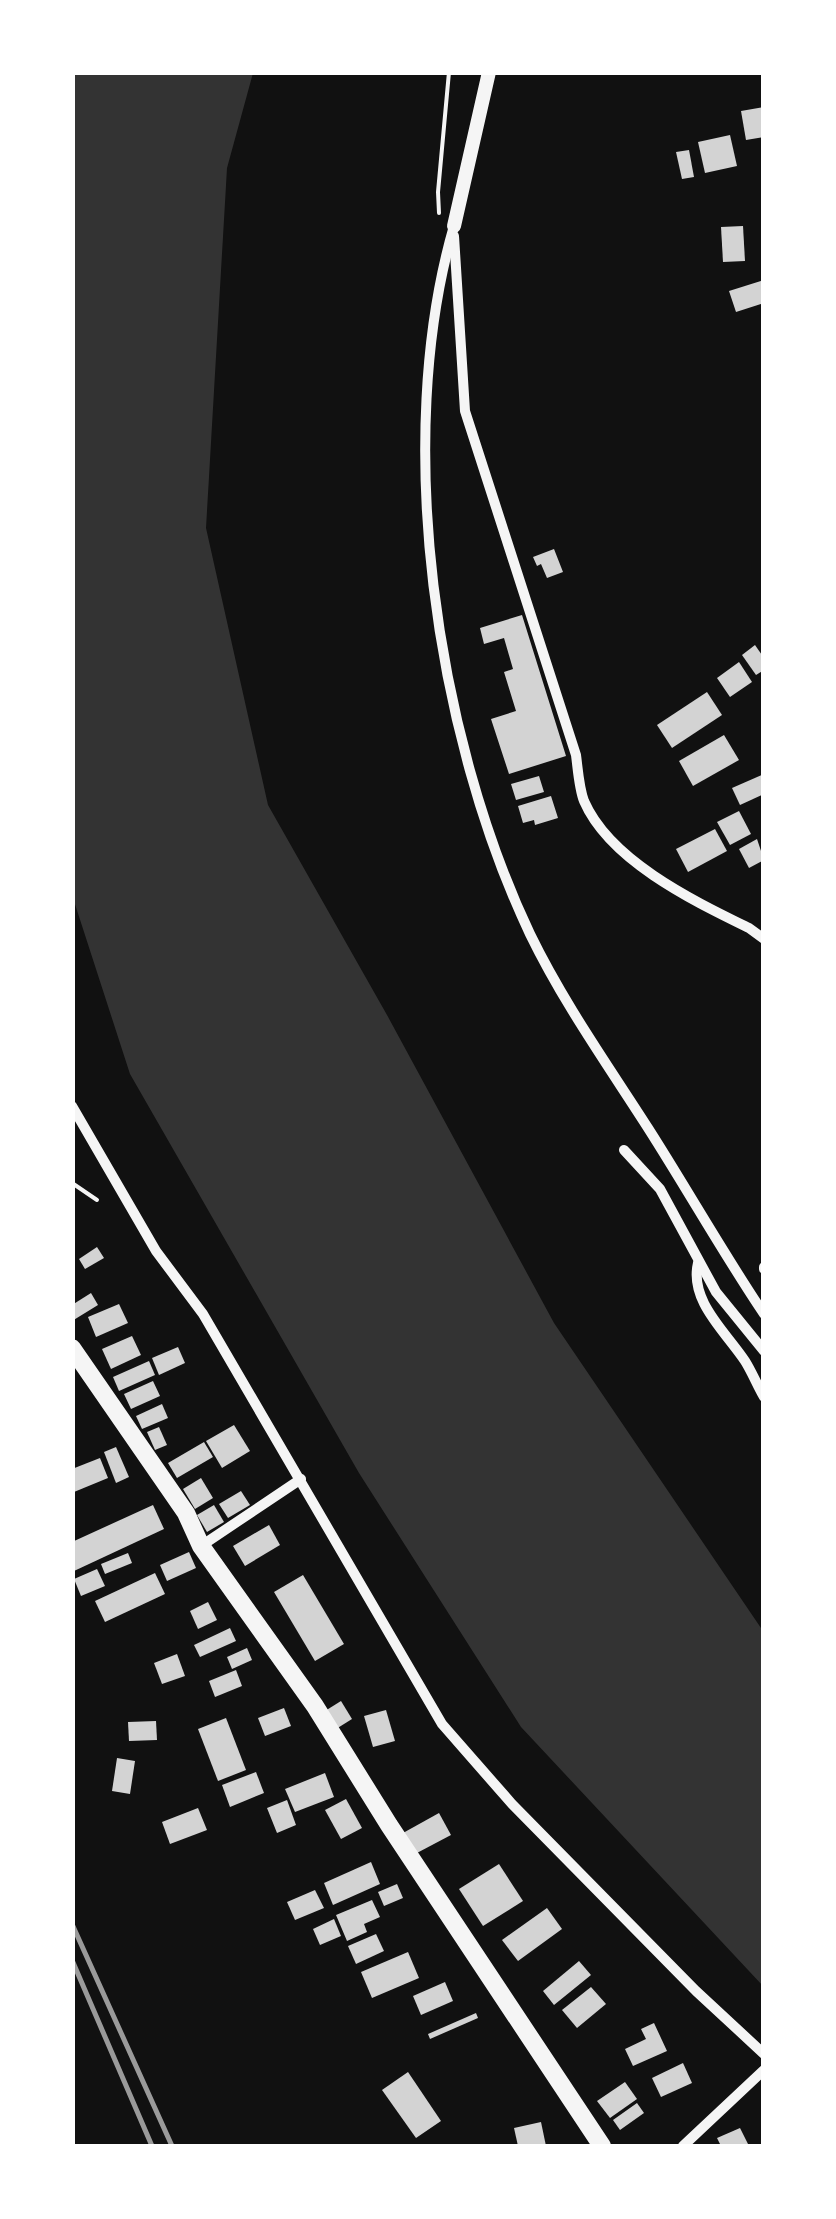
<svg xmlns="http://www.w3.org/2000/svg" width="836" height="2219" font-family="Mulish,sans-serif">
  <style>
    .water { fill: #333 }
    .building { fill: #d3d3d3 }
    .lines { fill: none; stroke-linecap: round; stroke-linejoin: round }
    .path { stroke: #f5f5f5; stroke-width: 4 }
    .minor { stroke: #f5f5f5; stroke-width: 10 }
    .tertiary { stroke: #f5f5f5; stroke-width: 14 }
    .primary { stroke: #f5f5f5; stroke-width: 18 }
    .rail { stroke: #9a9a9a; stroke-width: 5 }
  </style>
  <rect width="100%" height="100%" fill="#111"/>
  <polygon class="water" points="72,73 253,73 227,168 206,528 268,805 387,1015 554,1323 763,1631 763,1986 521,1727 359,1473 130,1074 73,898"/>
  <g class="building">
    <polygon points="764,107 764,137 746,140 741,111"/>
    <polygon points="730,135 737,166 705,173 698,142"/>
    <polygon points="689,150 694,177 682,179 676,152"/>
    <polygon points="743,226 745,261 723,262 721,227"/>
    <polygon points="764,280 764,303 736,312 729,291"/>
    <polygon points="554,549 563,572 547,578 541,564 537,566 533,557"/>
    <polygon points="522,615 566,756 509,774 491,719 516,711 504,672 513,669 504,638 484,644 480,628"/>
    <polygon points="755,645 764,658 764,670 756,675 742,655"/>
    <polygon points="739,662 752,682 730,697 717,678"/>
    <polygon points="707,692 722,715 672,748 657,725"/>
    <polygon points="724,735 739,760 693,786 679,761"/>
    <polygon points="764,774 764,794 740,805 732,788"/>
    <polygon points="539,776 544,792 516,800 511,784"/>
    <polygon points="551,796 558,818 535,825 534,820 523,823 518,806"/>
    <polygon points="739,811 751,834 730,845 717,822"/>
    <polygon points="715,829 727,851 688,872 676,849"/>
    <polygon points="757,839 764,860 749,868 739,849"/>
    <polygon points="97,1247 104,1258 85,1269 79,1259"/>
    <polygon points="91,1293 98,1305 72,1321 72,1305"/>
    <polygon points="119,1304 128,1323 96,1337 88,1317"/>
    <polygon points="132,1336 141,1355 111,1369 102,1349"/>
    <polygon points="178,1347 185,1363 159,1375 152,1358"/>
    <polygon points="149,1361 155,1375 119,1391 113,1377"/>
    <polygon points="153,1381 160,1396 131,1409 124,1394"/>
    <polygon points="162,1404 168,1418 142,1429 136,1416"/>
    <polygon points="234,1425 250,1451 222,1468 206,1441"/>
    <polygon points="159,1427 167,1445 155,1450 147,1432"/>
    <polygon points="204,1442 213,1457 177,1478 168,1463"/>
    <polygon points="116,1447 129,1477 116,1483 104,1452"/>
    <polygon points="100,1458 108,1478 74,1492 72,1469"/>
    <polygon points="201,1478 213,1498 195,1509 183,1489"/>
    <polygon points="241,1491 250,1505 228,1518 219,1504"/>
    <polygon points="153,1505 164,1529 74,1571 72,1542"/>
    <polygon points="214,1505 224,1522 207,1532 197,1515"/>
    <polygon points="269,1525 280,1545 245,1566 233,1546"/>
    <polygon points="189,1552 196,1568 167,1581 160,1565"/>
    <polygon points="128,1553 132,1563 105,1574 101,1564"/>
    <polygon points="97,1569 105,1586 81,1596 74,1579"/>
    <polygon points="155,1573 165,1594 105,1622 95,1601"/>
    <polygon points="303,1575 344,1644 315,1661 274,1592"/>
    <polygon points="208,1602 217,1620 198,1629 190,1611"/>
    <polygon points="230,1628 236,1641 200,1657 194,1645"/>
    <polygon points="247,1648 252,1660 232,1669 227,1657"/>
    <polygon points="177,1654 185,1676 162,1684 154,1663"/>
    <polygon points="236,1670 242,1686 215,1697 209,1681"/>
    <polygon points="341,1701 352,1719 336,1729 325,1711"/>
    <polygon points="284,1708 291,1726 265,1736 258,1718"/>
    <polygon points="386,1710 395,1741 373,1747 364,1716"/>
    <polygon points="226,1718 246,1770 218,1781 198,1729"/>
    <polygon points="156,1721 157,1740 129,1741 128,1722"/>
    <polygon points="117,1758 135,1761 130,1794 112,1791"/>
    <polygon points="256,1772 264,1793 230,1807 222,1785"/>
    <polygon points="325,1773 334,1797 295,1812 285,1789"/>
    <polygon points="346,1799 362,1828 341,1839 325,1810"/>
    <polygon points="287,1800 296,1825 277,1833 267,1808"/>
    <polygon points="198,1808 207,1830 170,1844 162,1822"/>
    <polygon points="439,1813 451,1835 415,1854 403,1833"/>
    <polygon points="371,1862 380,1884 333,1905 324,1883"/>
    <polygon points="499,1864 523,1901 483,1926 459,1889"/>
    <polygon points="397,1884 403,1898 384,1906 378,1892"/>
    <polygon points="315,1890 324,1908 295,1920 287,1902"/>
    <polygon points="372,1900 380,1917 364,1924 367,1932 347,1941 336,1915"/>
    <polygon points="547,1908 562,1929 518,1961 502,1940"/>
    <polygon points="334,1919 341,1936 320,1945 313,1929"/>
    <polygon points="376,1934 384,1951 356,1964 348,1946"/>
    <polygon points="408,1952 419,1978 372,1998 361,1972"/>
    <polygon points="579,1961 591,1975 554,2005 543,1991"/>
    <polygon points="445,1982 453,2001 421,2015 413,1996"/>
    <polygon points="591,1987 606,2004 577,2028 562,2010"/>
    <polygon points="476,2013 478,2018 430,2039 428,2034"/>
    <polygon points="654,2023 667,2051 633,2066 625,2049 646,2039 641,2029"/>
    <polygon points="683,2063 692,2083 661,2097 652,2078"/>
    <polygon points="408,2072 441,2121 416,2138 382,2090"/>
    <polygon points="625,2082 637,2099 610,2118 597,2101"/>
    <polygon points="637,2103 644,2113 620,2130 613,2120"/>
    <polygon points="541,2122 546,2146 518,2146 514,2128"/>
    <polygon points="740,2128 749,2146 721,2146 717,2138"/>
  </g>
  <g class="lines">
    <g class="path">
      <polyline points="439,213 438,192 449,72"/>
      <polyline points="72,1183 97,1200"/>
    </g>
    <g class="minor">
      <path d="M454,226C392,439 436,736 530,934C563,1002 607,1064 648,1128C687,1189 723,1253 764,1314"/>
      <path d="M454,236L465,411L576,755C578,770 579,788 584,801C610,861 694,901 749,928L764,939"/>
      <polyline points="72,1106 156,1251 203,1314 442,1724 512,1804 696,1991 764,2054"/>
      <polyline points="624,1150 660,1189 716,1292 764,1351"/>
      <path d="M698,1263C689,1301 726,1332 745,1361C752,1372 757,1385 764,1397"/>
      <polyline points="764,1267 764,1269"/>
      <polyline points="201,1546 301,1479"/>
      <polyline points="683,2146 764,2070"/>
    </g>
    <polyline class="tertiary" points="454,226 489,72"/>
    <polyline class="primary" points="72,1348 186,1513 201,1546 315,1706 389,1825 602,2146"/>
    <g class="rail">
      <polyline points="72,1924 172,2146"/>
      <polyline points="72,1960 152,2146"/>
    </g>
  </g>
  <rect width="836" height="2219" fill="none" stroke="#ffffff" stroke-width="150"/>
</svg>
